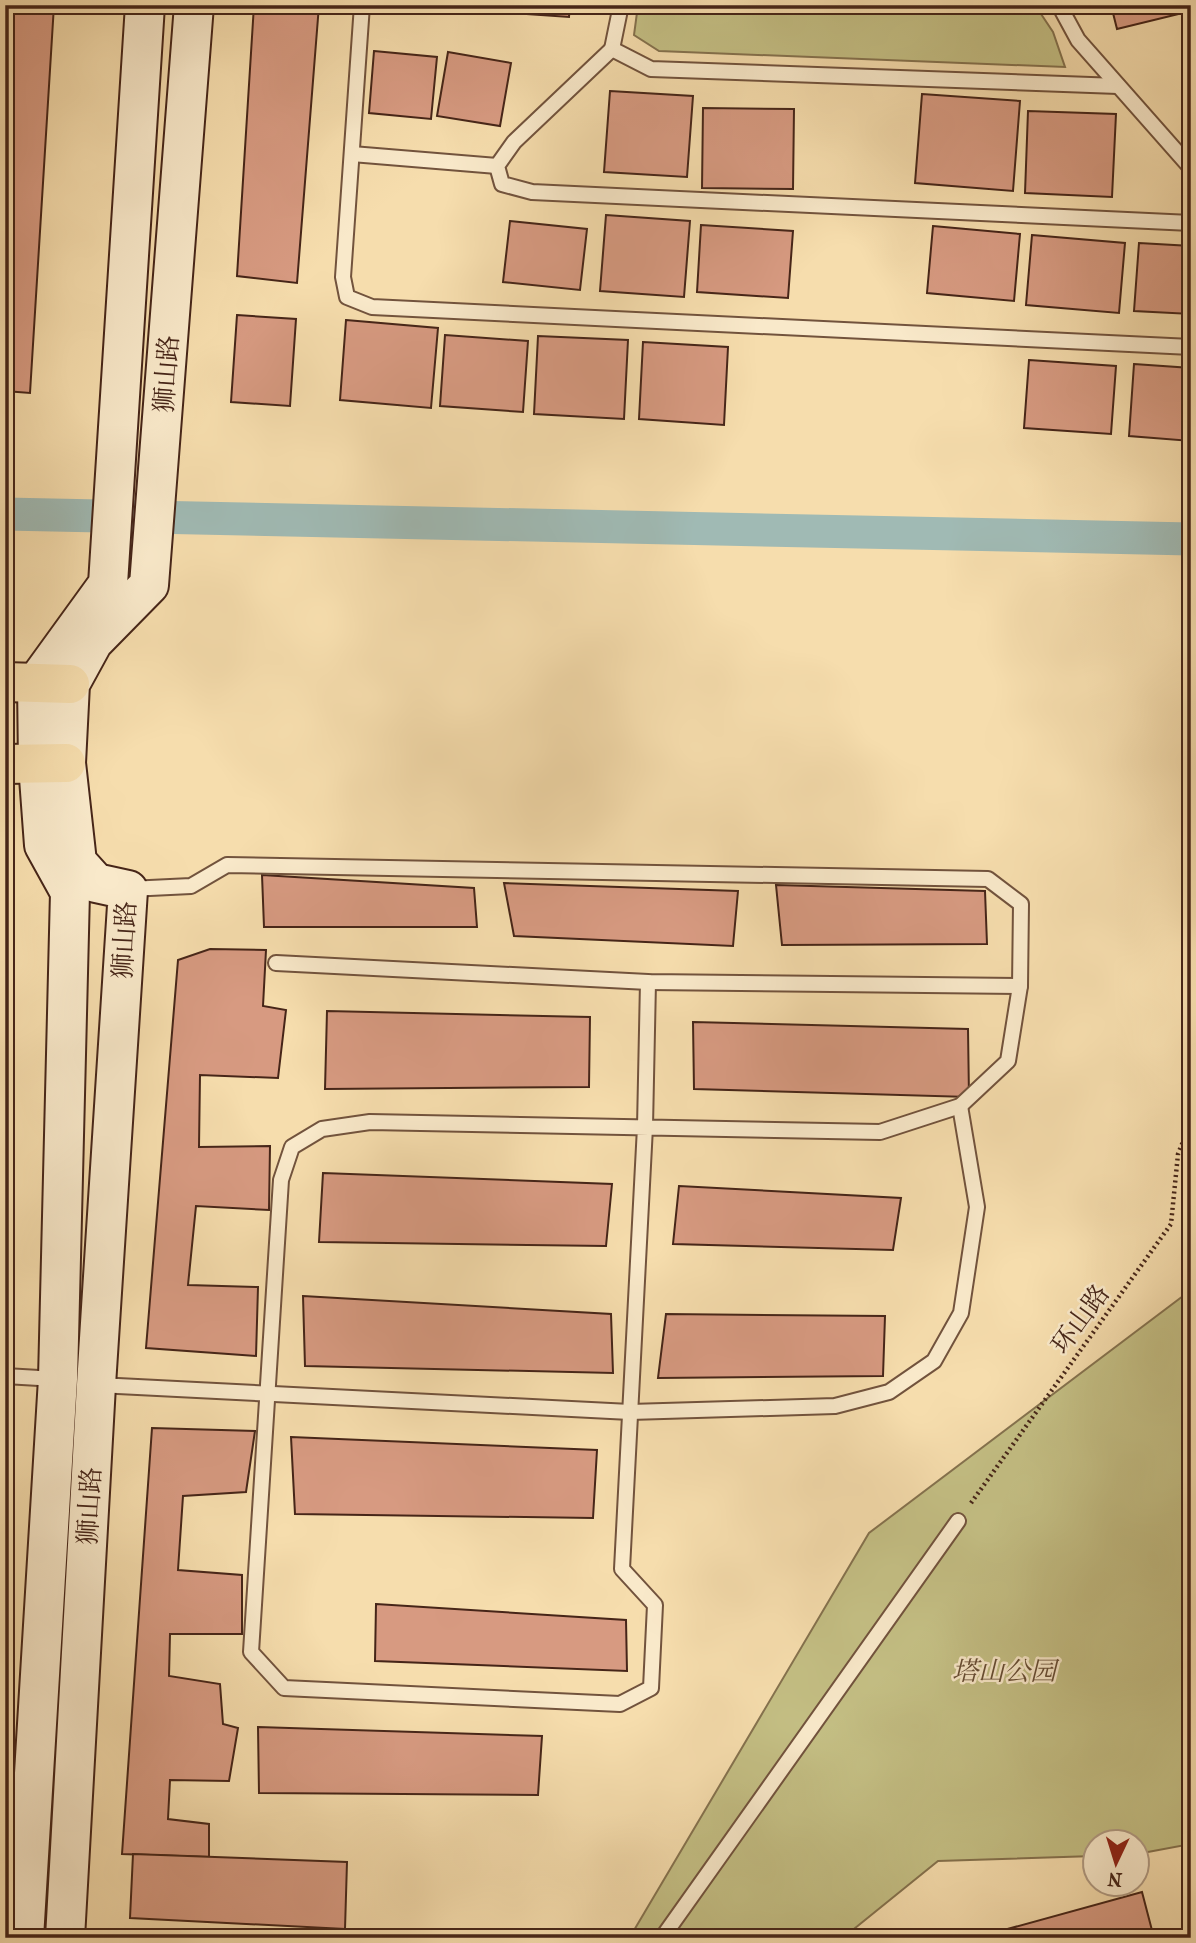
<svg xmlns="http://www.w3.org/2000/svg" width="1196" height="1943" font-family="'IM FELL French Canon','Noto Serif SC',serif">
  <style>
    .green { fill: #c4bf84; stroke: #85724e; stroke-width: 2 }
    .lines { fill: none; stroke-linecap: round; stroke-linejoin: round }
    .canal { stroke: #a0bab4; stroke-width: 33 }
    .building { fill: #d79a81; stroke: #462518; stroke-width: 2 }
    .service-casing { stroke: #72533d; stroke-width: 18 }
    .secondary-casing { stroke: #462518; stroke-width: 42 }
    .primary-casing { stroke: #462518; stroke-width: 42 }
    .path { stroke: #462518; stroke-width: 4.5; stroke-dasharray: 2 3.5; stroke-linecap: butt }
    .service { stroke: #f9e9ca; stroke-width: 14 }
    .secondary { stroke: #f9e9ca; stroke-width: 38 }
    .primary { stroke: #f6ddad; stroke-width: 38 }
    .labels { text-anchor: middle; stroke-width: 5; stroke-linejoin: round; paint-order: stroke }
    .street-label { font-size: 26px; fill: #462518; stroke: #f9e9ca }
    .park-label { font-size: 26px; font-style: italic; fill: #664c33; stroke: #f9e9ca }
  </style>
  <rect width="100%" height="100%" fill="#f6ddad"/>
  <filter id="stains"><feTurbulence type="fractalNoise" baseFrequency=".00286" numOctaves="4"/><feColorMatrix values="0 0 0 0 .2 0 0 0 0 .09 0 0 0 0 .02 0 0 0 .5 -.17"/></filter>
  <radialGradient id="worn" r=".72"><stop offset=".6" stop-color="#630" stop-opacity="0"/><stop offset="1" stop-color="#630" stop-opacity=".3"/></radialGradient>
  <g class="green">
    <polygon points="638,5 1035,5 1053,32 1065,67 659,51 634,35"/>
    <polygon points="1191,1290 1191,1844 1137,1854 1136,1842 1094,1842 1094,1856 938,1861 844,1937 630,1937 869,1533"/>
  </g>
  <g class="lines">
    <polyline class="canal" points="5,514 1191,539"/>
  </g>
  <g class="building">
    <polygon points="5,5 54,5 30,393 5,391"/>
    <polygon points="254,5 319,5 297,283 237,276"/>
    <polygon points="485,5 570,5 569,17 485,11"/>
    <polygon points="1111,5 1191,5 1191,11 1117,29"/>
    <polygon points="374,51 437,57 431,119 369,113"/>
    <polygon points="448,52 511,63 500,126 437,116"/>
    <polygon points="610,91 693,96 687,177 604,172"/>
    <polygon points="922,94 1020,101 1013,191 915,183"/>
    <polygon points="703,108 794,109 793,189 702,188"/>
    <polygon points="1028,111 1116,114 1112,197 1025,193"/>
    <polygon points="606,215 690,221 684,297 600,291"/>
    <polygon points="510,221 587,229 580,290 503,282"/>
    <polygon points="701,225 793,231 788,298 697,292"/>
    <polygon points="933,226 1020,234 1014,301 927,293"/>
    <polygon points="1032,235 1125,243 1119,313 1026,305"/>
    <polygon points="1139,243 1191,246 1191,314 1134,311"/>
    <polygon points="237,315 296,319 290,406 231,402"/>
    <polygon points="346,320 438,328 431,408 340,400"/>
    <polygon points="445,335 528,341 523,412 440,406"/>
    <polygon points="538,336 628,340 624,419 534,414"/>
    <polygon points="643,342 728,347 724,425 639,419"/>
    <polygon points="1029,360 1116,366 1111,434 1024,428"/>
    <polygon points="1134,364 1191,368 1191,441 1129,436"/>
    <polygon points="262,875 474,888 477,927 264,927"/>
    <polygon points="504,883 738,891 733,946 514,936"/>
    <polygon points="776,885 985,891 987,944 782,945"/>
    <polygon points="210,949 266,950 263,1006 286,1010 278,1078 200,1075 199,1147 270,1146 269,1210 196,1206 188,1285 258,1287 256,1356 146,1348 178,960"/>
    <polygon points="327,1011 590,1017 589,1087 325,1089"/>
    <polygon points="693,1022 968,1029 969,1097 694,1089"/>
    <polygon points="323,1173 612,1184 606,1246 319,1242"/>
    <polygon points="679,1186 901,1198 893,1250 673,1244"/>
    <polygon points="303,1296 611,1314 613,1373 305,1366"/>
    <polygon points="666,1314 885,1316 883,1376 658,1378"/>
    <polygon points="152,1428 255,1431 246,1492 183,1496 178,1570 242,1575 242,1634 170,1634 169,1676 220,1684 223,1724 238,1728 229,1781 170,1780 168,1819 209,1824 209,1857 122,1854"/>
    <polygon points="291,1437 597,1450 593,1518 295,1514"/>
    <polygon points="376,1604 626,1620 627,1671 375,1661"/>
    <polygon points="258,1727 542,1736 538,1795 259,1793"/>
    <polygon points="133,1854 347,1862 345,1929 130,1918"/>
    <polygon points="1142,1892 1154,1938 975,1938"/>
  </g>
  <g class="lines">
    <defs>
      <g id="service">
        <polyline points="362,5 343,277 347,297 372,307 1191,347"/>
        <polyline points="621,5 612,49 651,69 1118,86"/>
        <polyline points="1059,5 1078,40 1191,168"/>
        <polyline points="612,49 514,142 497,166 502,184 532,192 1191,223"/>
        <polyline points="352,154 497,166"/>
        <polyline points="129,889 191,886 227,865 988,879 1021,904 1020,986 1008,1061 960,1106 880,1132 370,1122 322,1129 292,1147 281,1180 251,1652 284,1688 620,1704 651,1688 655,1605 622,1569 645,1127 648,982"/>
        <polyline points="276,963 648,982 1020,986"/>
        <polyline points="5,1376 56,1379"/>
        <polyline points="98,1385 630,1412 835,1406 889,1392 934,1361 961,1313 977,1207 960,1106"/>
        <polyline points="662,1938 958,1521"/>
      </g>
      <g id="secondary">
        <polyline points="24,1938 58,1379 70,892 44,845 38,764 37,682 108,584 145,5"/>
        <polyline points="65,1938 96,1385 128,890 96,883 77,862 66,763 70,684 93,642 149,585 194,5"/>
      </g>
      <g id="primary">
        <polyline points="5,682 70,684"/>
        <polyline points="5,764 66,763"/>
      </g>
    </defs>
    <use href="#service" class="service-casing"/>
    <use href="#secondary" class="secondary-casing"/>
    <use href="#primary" class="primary-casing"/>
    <polyline class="path" points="971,1503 1171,1224 1178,1154 1191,1122"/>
    <use href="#service" class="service"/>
    <use href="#secondary" class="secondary"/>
    <use href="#primary" class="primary"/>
  </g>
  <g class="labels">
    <g class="street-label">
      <text transform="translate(166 374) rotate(-86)" y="9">狮山路</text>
      <text transform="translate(124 940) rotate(-87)" y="9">狮山路</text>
      <text transform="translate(1080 1319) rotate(-54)" y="9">环山路</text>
      <text transform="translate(89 1506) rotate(-87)" y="9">狮山路</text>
    </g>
    <g class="park-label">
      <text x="1004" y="1680">塔山公园</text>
    </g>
  </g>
  <rect width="1196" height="1943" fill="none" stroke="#f6ddad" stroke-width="28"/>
  <rect x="7" y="7" width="1182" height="1929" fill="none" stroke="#462518" stroke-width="3.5"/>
  <rect x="14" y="14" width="1168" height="1915" fill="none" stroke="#462518" stroke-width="2"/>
  <g transform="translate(1116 1863) rotate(184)"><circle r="33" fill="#f9e9ca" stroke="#b19b83" stroke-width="2"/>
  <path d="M0-5L12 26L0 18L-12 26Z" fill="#8f2418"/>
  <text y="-10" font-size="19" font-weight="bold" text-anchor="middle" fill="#462518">N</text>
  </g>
  <rect width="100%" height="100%" filter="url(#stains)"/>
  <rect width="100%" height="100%" fill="url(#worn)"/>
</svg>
